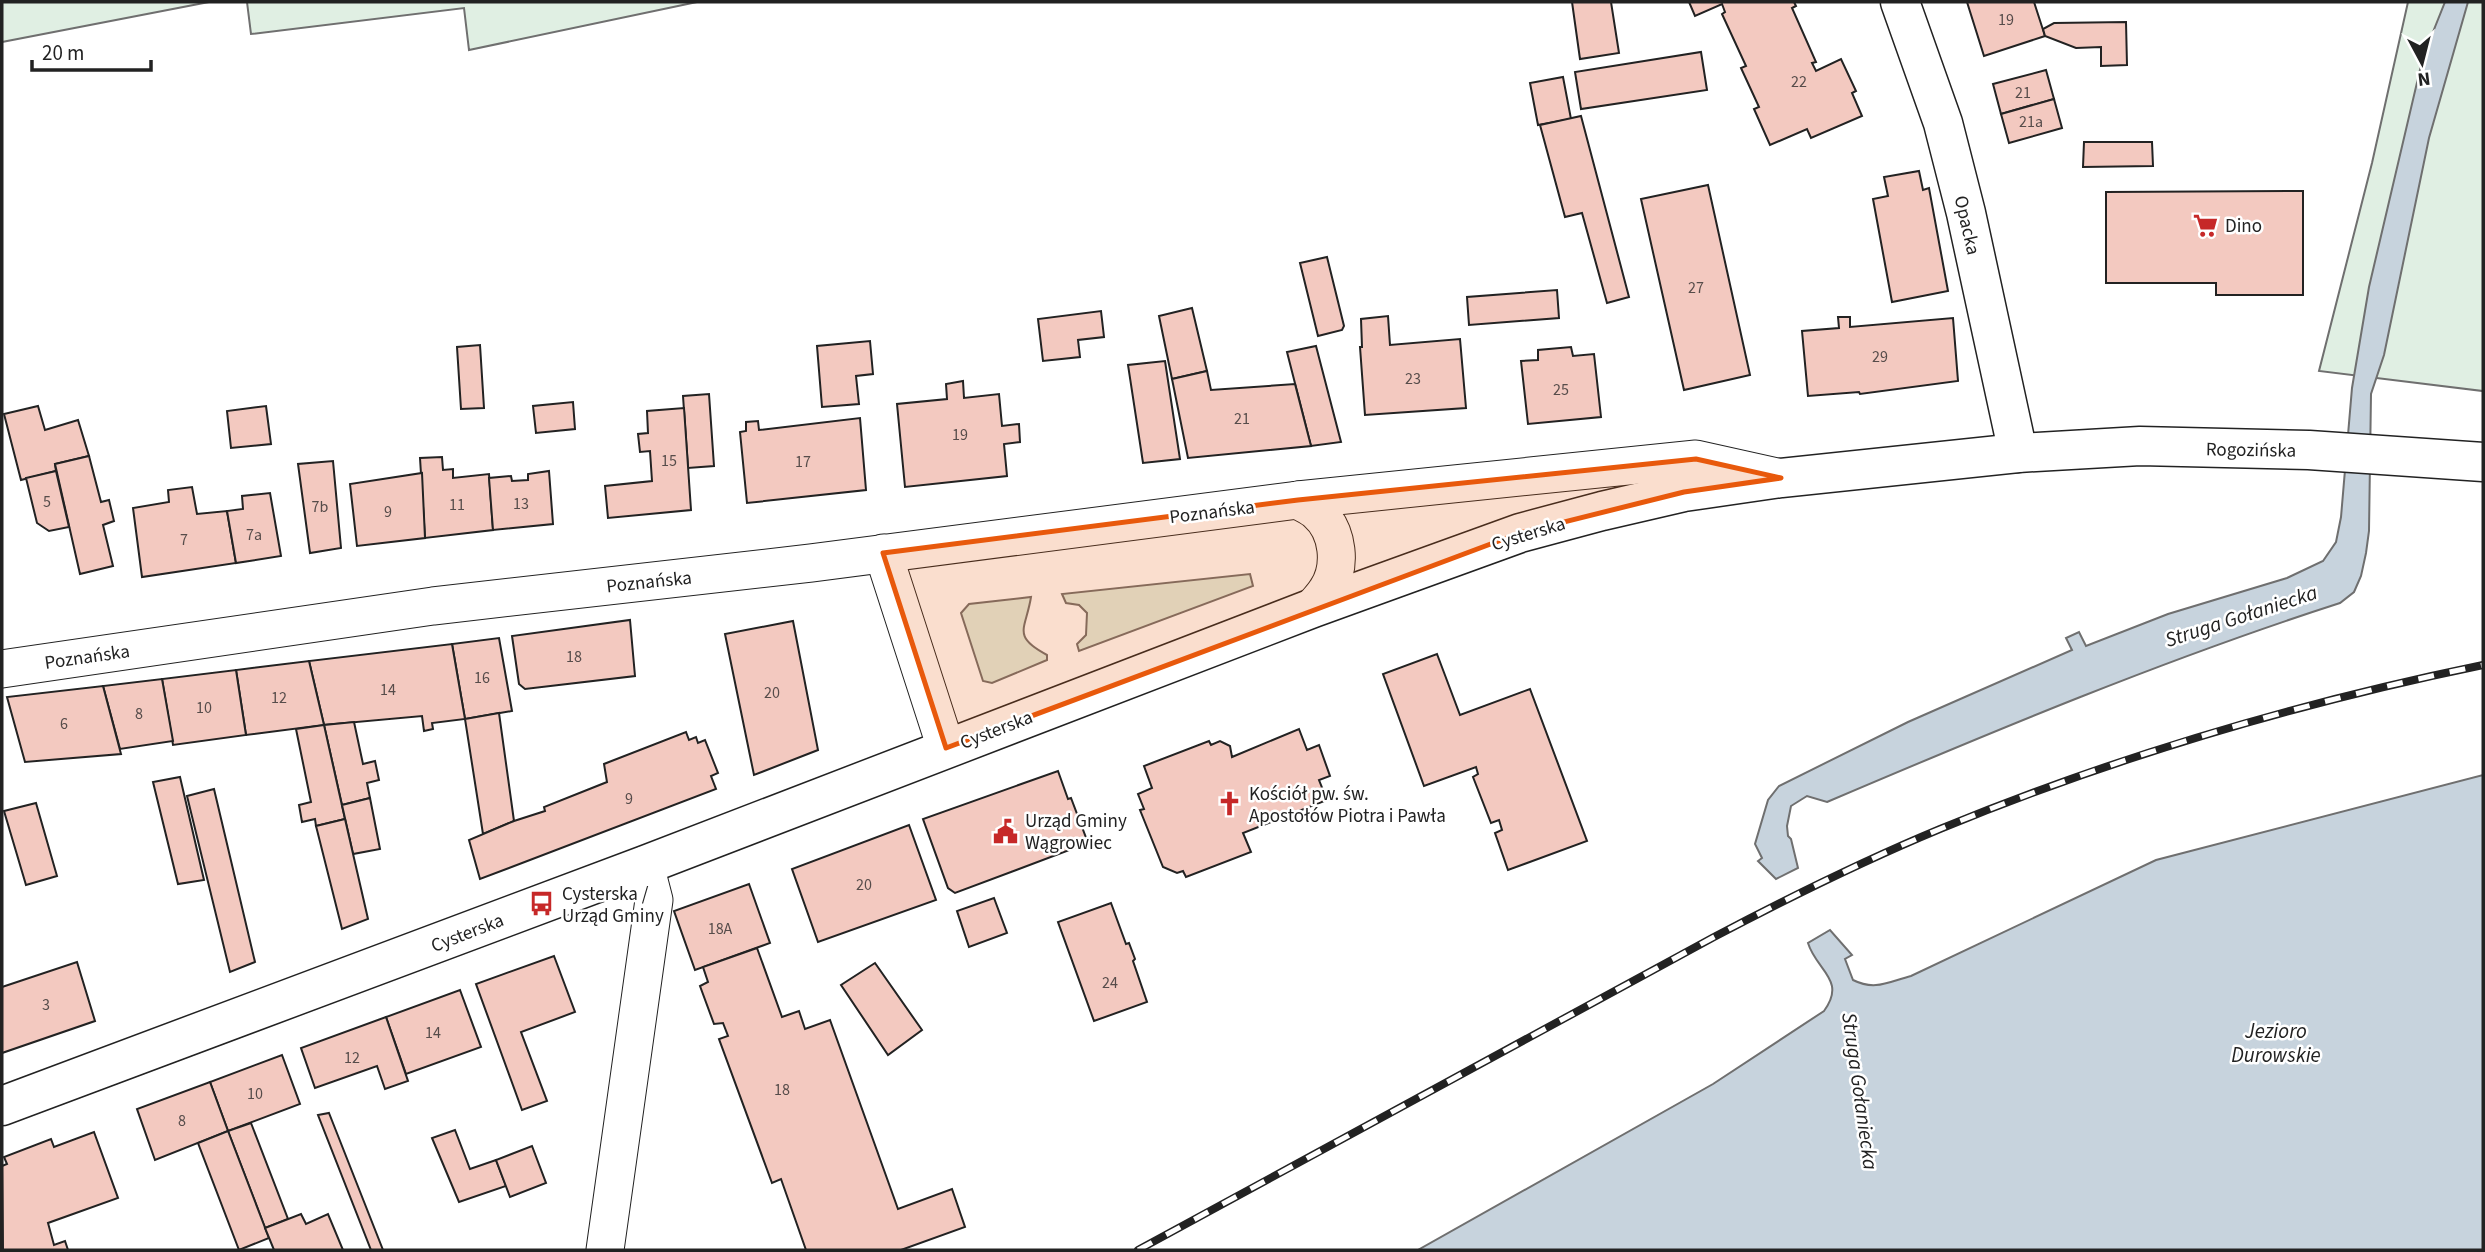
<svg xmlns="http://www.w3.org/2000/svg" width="2485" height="1252" font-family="'Source Sans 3',sans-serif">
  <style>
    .green { fill: #e0efe3; stroke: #6f6f6f; stroke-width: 2 }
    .water { fill: #c7d3dd; stroke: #6f6f6f; stroke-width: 2 }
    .building { fill: #f3c9c0; stroke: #222; stroke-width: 2 }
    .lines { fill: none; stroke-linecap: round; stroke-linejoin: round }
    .street-casing { stroke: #222; stroke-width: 39 }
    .secondary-casing { stroke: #222; stroke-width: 41 }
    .street { stroke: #fff; stroke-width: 37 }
    .secondary { stroke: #fff; stroke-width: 38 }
    .rail-casing { stroke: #222; stroke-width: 8 }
    .rail { stroke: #fff; stroke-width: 5; stroke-dasharray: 16; stroke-linecap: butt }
    .marked { fill: #e8590c; fill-opacity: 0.2; stroke: #e8590c; stroke-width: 5; stroke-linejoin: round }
    .labels { text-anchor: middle; stroke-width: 5; stroke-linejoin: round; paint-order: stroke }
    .number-label { font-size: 16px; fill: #564c4a }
    .street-label { font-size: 19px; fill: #222; stroke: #fff }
    .poi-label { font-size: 19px; fill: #222; stroke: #fff; text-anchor: start }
    .water-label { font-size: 21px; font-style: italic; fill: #222; stroke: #fff }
  </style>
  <rect width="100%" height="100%" fill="#fff"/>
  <g class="green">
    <polygon points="2,2 209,2 2,42"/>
    <polygon points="247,2 697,2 469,50 464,8 251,34"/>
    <polygon points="2408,2 2483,2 2483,391 2319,371 2372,163"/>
    <polygon points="1250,574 1253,586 1079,651 1077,644 1086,635 1087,613 1079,605 1066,603 1062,594"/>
    <path d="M1031,597C1026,629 1011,636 1047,655V660L992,683L983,681L961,613L969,604Z"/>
  </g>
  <g class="water">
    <path d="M2445,2H2468L2429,138L2384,355L2371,394L2369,531L2366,553L2361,576L2354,592L2340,603C2166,659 1996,730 1827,802L1807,796L1791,806L1787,826L1788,836L1791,839L1798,868L1776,879L1758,861L1762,858L1755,844L1768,800L1779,786L1908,722L2072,650L2066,638L2079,632L2086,646L2168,614L2287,578L2323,561L2336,542L2341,517L2352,388L2369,287L2423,57Z"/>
    <path d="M2483,775V1250H1418L1713,1084L1824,1011C1847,980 1816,970 1808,943L1830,930L1852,955L1845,959L1853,980C1875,991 1888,982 1911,976L2156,860Z"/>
  </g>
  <g class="building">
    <polygon points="1572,2 1611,2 1619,53 1580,59"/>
    <polygon points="1689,2 1794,2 1796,6 1792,8 1816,62 1812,63 1816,71 1841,59 1856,91 1852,93 1862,116 1811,138 1807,129 1770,145 1754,109 1759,107 1741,68 1746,66 1722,14 1725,12 1722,4 1695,16"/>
    <polygon points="1967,2 2034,2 2045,36 1984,56"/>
    <polygon points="2126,22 2127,65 2101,66 2101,47 2076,48 2045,36 2043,29 2054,23"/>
    <polygon points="1701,52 1707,90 1581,109 1575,72"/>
    <polygon points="2046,70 2054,99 2001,114 1993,84"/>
    <polygon points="1563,77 1571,119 1538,125 1530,83"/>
    <polygon points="2054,99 2062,128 2009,143 2001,114"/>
    <polygon points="1581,116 1629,297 1607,303 1582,213 1565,217 1540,125"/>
    <polygon points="2084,142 2152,142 2153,166 2083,167"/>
    <polygon points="1919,171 1923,190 1929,188 1948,291 1892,302 1873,199 1888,196 1884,177"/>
    <polygon points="1708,185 1750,375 1684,390 1641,199"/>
    <polygon points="2303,191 2303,295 2216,295 2216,283 2106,283 2106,192"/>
    <polygon points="1327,257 1344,326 1342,330 1318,336 1300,263"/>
    <polygon points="1557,290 1559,318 1469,325 1467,297"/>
    <polygon points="1192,308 1207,371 1172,379 1159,316"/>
    <polygon points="1101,311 1104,337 1078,340 1080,357 1043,361 1038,319"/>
    <polygon points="1388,316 1390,345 1460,339 1466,408 1365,415 1360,347 1362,347 1361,319"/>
    <polygon points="1838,317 1850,317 1850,327 1953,318 1958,381 1860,394 1859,392 1808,396 1802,331 1839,328"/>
    <polygon points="870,341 873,374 856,376 859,404 822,407 817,346"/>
    <polygon points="480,345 484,408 461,409 457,347"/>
    <polygon points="1316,346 1341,442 1311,446 1287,352"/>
    <polygon points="1571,347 1573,356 1594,354 1601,417 1528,424 1521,361 1538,360 1538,350"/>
    <polygon points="1165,361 1180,459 1143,463 1128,365"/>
    <polygon points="1207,371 1211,390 1295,384 1311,446 1188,458 1172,379"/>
    <polygon points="963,381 964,398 999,394 1002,426 1019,424 1020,442 1004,444 1007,476 905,487 897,404 947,399 946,384"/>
    <polygon points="709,394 714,466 688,468 683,396"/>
    <polygon points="573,402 575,429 536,433 533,406"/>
    <polygon points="38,406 45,430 78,420 89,456 55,464 56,471 21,480 4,414"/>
    <polygon points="266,406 271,444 231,448 227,411"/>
    <polygon points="684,408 691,510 608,518 605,486 652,481 650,451 640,452 638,434 648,433 647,411"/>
    <polygon points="860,418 866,490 747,503 740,432 746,431 746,422 758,421 759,430"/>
    <polygon points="89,456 101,502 109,500 114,521 103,525 113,566 80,574 55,464"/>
    <polygon points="442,457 443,470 453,469 453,478 489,474 493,530 425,538 420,458"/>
    <polygon points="333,461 341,548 310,553 298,464"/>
    <polygon points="56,471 69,527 49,531 37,523 26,478"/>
    <polygon points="549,471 553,524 493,530 489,478 511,476 512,481 528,480 528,474"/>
    <polygon points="422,473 425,538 357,546 350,484"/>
    <polygon points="192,487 197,514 227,511 236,563 142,577 133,508 169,502 168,490"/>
    <polygon points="270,493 281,556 236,563 227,511 243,509 242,496"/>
    <polygon points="630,620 635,676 525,689 519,684 512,636"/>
    <polygon points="793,621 818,750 754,775 725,634"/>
    <polygon points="499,638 512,711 465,719 452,644"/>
    <polygon points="452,644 465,719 432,723 433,729 424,731 422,716 324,725 309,661"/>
    <polygon points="1437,654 1460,715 1530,689 1587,841 1508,870 1495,833 1502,830 1499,820 1491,823 1473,777 1478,774 1476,767 1424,786 1383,674"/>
    <polygon points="309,661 324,725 246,735 236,670"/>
    <polygon points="236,670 246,735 173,745 162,679"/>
    <polygon points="162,679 173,741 120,749 103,686"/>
    <polygon points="103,686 121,754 25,762 7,697"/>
    <polygon points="499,713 514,821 483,834 465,719"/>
    <polygon points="354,722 363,764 375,761 379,780 367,783 370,798 342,805 324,725"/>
    <polygon points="324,725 345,819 316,826 315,819 302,822 299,805 311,802 296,729"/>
    <polygon points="1299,729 1307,750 1319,745 1330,776 1319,780 1327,800 1243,833 1251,852 1186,877 1183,871 1177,873 1163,867 1140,810 1144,809 1138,794 1152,788 1144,766 1209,741 1211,745 1220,741 1230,746 1232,757"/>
    <polygon points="686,732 689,740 696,737 698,743 705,740 718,773 711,776 716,789 480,879 469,840 514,821 545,811 544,807 607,782 604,764"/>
    <polygon points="1058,771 1068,799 1071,798 1088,843 955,893 948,888 923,819"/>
    <polygon points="180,777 204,880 178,884 153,782"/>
    <polygon points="214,789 255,962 230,972 187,796"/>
    <polygon points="370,798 380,849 353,854 342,805"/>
    <polygon points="36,803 57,876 26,885 4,811"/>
    <polygon points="345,819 368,919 342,929 316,826"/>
    <polygon points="909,825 936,900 818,942 792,869"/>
    <polygon points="749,884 770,943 695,970 674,911"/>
    <polygon points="994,898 1007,933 969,947 957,911"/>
    <polygon points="1111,903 1126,944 1129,943 1135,959 1133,961 1147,1002 1094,1021 1058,922"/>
    <polygon points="757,948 782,1017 799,1011 805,1029 830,1020 898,1209 952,1189 965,1227 901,1250 806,1250 781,1179 772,1183 719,1039 728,1036 723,1023 714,1024 700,986 708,982 703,967"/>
    <polygon points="554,956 575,1012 521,1032 547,1101 522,1110 476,984"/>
    <polygon points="77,962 95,1021 2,1053 2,987"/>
    <polygon points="875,963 922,1030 888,1055 841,985"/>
    <polygon points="460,990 481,1047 406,1074 386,1017"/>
    <polygon points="386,1017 408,1081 385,1089 377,1066 315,1088 301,1048"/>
    <polygon points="282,1055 300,1104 228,1131 210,1082"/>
    <polygon points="210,1082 228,1131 155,1160 137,1109"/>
    <polygon points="329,1113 383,1250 371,1250 318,1115"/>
    <polygon points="251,1123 288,1219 265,1228 228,1131"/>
    <polygon points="455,1130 470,1169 496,1160 506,1186 459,1202 432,1138"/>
    <polygon points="228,1131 269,1238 239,1250 198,1143"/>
    <polygon points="94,1132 118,1198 48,1223 54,1245 65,1241 68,1250 3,1250 2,1166 7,1164 4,1157 51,1139 54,1147"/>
    <polygon points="532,1146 546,1183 510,1197 496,1160"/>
    <polygon points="301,1214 306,1224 328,1214 343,1250 274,1250 265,1228"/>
  </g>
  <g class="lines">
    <defs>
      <g id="street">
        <path d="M1298,500C1304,504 1312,507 1317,512C1339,531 1342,567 1327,590C1323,597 1317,602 1313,608"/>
        <polyline points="883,553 946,748"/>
        <polyline points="2,669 433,606 811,563 1298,500 1696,459 1777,477"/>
        <polyline points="605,1250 654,900 645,865"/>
      </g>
      <g id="secondary">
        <polyline points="1900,2 1943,123 1966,213 2018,453"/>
        <polyline points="2,1106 645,865 1313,608 1520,533 1602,511 1684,492 1781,478 2018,453 2140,446 2309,450 2483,462"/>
      </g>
    </defs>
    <use href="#street" class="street-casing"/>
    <use href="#secondary" class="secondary-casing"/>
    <use href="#street" class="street"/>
    <use href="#secondary" class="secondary"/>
    <defs>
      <path id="rail" d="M1138,1250L1714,937C1788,898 1863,861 1940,829C2115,757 2298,703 2483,665"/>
    </defs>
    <use href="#rail" class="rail-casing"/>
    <use href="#rail" class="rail"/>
  </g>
  <path class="marked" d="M1696,459L1781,478L1684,492L1520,533L946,748L883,553L1298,500Z"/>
  <defs>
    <symbol id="supermarket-bare" viewBox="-9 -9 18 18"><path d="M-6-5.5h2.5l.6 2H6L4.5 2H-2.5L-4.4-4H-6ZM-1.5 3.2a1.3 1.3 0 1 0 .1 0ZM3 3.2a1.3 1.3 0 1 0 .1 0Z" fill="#c62828" stroke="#fff" stroke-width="2.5" paint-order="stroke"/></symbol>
    <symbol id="church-bare" viewBox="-9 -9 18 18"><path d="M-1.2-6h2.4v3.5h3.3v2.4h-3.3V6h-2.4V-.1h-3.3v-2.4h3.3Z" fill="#c62828" stroke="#fff" stroke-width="2.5" paint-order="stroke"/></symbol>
    <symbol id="civic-bare" viewBox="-9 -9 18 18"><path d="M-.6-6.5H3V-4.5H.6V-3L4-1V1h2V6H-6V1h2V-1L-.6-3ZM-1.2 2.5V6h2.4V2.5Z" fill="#c62828" stroke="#fff" stroke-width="2.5" paint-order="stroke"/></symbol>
    <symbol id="bus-bare" viewBox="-9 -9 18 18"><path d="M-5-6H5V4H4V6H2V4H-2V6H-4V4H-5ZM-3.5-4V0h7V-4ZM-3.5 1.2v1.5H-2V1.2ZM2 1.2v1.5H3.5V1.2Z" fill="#c62828" stroke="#fff" stroke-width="2.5" paint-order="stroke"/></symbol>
  </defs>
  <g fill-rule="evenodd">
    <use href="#supermarket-bare" x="2188" y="208" width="35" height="35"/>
    <use href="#church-bare" x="1212" y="786" width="35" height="35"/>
    <use href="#civic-bare" x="988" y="814" width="35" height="35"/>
    <use href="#bus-bare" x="524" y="886" width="35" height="35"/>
  </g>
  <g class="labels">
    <g class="number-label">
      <text x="2006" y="25">19</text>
      <text x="1799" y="87">22</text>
      <text x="2023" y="98">21</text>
      <text x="2031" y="127">21a</text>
      <text x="1696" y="293">27</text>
      <text x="1880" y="362">29</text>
      <text x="1413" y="384">23</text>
      <text x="1561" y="395">25</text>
      <text x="1242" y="424">21</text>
      <text x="960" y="440">19</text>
      <text x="669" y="466">15</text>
      <text x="803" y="467">17</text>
      <text x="47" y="507">5</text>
      <text x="521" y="509">13</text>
      <text x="457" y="510">11</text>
      <text x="320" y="512">7b</text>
      <text x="388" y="517">9</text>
      <text x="254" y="540">7a</text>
      <text x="184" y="545">7</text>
      <text x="574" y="662">18</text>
      <text x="482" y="683">16</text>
      <text x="388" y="695">14</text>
      <text x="772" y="698">20</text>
      <text x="279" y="703">12</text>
      <text x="204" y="713">10</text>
      <text x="139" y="719">8</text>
      <text x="64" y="729">6</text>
      <text x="629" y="804">9</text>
      <text x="864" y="890">20</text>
      <text x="720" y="934">18A</text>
      <text x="1110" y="988">24</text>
      <text x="46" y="1010">3</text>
      <text x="433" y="1038">14</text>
      <text x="352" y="1063">12</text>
      <text x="782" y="1095">18</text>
      <text x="255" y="1099">10</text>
      <text x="182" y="1126">8</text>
    </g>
    <g class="street-label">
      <text transform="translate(1968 225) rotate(77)" y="7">Opacka</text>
      <text transform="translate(2251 449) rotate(1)" y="7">Rogozińska</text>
      <text transform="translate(1212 511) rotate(-7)" y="7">Poznańska</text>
      <text transform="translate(1528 533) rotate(-17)" y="7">Cysterska</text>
      <text transform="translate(649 581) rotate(-6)" y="7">Poznańska</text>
      <text transform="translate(87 656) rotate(-8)" y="7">Poznańska</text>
      <text transform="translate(996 729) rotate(-21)" y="7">Cysterska</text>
      <text transform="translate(467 932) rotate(-21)" y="7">Cysterska</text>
    </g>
    <g class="poi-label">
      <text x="2225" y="232">Dino</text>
      <text x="1249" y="800">Kościół pw. św.<tspan x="1249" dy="22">Apostołów Piotra i Pawła</tspan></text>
      <text x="1025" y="827">Urząd Gminy<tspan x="1025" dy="22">Wągrowiec</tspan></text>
      <text x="562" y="900">Cysterska /<tspan x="562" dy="22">Urząd Gminy</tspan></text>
    </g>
    <g class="water-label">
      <text transform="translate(2241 616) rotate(-18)" y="7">Struga Gołaniecka</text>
      <text x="2276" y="1038">Jezioro<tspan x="2276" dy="24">Durowskie</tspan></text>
      <text transform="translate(1860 1091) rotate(82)" y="7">Struga Gołaniecka</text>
    </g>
  </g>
  <rect width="2485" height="1252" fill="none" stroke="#222222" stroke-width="7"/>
  <g transform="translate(2422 63) rotate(173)" stroke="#ffffff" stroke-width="5" paint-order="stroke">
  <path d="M0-5L12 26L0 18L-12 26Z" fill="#222222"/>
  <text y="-10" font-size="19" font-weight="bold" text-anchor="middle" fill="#222222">N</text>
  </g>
  <path d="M32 60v10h119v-10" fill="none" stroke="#222222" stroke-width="3.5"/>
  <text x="42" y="60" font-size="21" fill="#222222" stroke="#ffffff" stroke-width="5" paint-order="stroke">20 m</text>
</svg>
